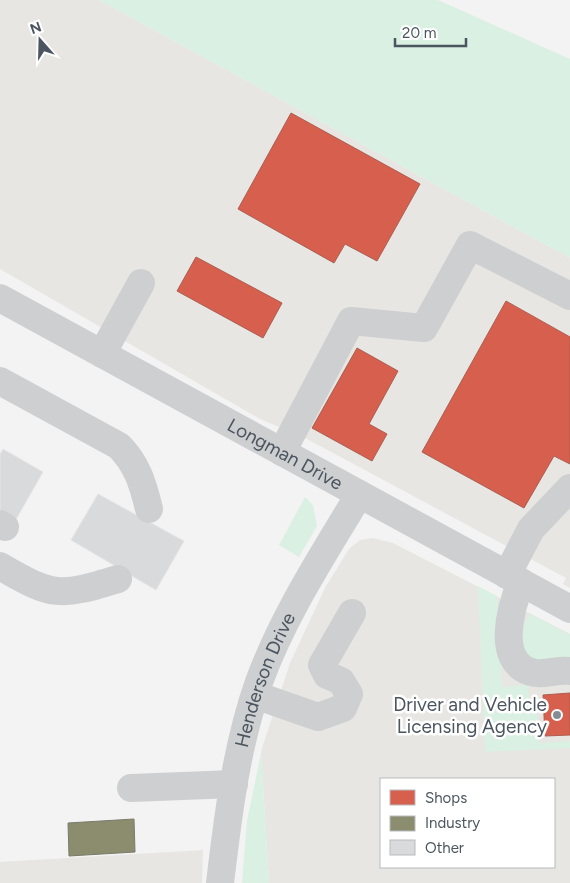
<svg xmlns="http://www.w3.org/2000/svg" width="570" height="883" font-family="Figtree,sans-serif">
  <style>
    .commercial { fill: #e7e6e2; fill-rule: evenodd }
    .green { fill: #daf0e2 }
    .shops { fill: #d6604d; stroke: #ac5d52 }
    .industry { fill: #8c8c6e; stroke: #787c6a }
    .building { fill: #d9dadc; stroke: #e5e5e6 }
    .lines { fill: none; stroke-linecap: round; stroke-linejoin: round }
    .minor { stroke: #cdcfd1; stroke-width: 28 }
    .poi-dot { fill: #868c93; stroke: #fff; stroke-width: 2 }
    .labels { text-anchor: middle; stroke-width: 5; stroke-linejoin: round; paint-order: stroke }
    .street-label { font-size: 19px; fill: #4b555f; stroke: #fff }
    .poi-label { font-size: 19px; fill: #4b555f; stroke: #fff; text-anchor: end }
  </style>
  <rect width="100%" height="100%" fill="#f3f3f3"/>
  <g class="commercial">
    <polygon points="0,0 99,0 570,258 570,588 563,584 566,578 307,439 260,419 0,269"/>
    <path d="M373,538L393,543L570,634V883H269L261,753L263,745L290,663L325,588L349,549L360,540ZM381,779H554V867H381Z"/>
    <polygon points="203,850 202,883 0,883 0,862"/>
  </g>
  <g class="green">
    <polygon points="99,0 438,0 570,59 570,258"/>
    <polygon points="305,497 313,505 317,526 299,557 279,545"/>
    <polygon points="478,586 497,596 502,687 528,685 530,712 537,712 539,743 570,741 570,748 485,752"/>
    <path d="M531,614L570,635V661C560,660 543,663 534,659C518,653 519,624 531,614Z"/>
    <polygon points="261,753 269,883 242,883 247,821"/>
  </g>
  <g class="shops">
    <polygon points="291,113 420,184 377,261 345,244 334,263 238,209"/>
    <polygon points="196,257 282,303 263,338 177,291"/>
    <polygon points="506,301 570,337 570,464 554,456 524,508 422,452"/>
    <polygon points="357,348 398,371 369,424 387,434 372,461 312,428"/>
    <polygon points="570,693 570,735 545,736 543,695"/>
  </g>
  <polygon class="industry" points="134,819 135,852 69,856 68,823"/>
  <g class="building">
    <polygon points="3,449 43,472 14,523 0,516 0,454"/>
    <polygon points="98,494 184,541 156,590 71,540"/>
  </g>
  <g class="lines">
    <g class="minor">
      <path id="s1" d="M0,298L570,609"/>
      <polyline points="102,354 141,283"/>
      <path d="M0,381L119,446C137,464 143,484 149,509"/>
      <polyline points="282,452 351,321 424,328 470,245 570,296"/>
      <polyline points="0,524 5,527"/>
      <path d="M0,566C53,597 59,597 118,579"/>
      <polyline points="507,575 531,529 570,488"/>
      <path d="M521,582C511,607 495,661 531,672C543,676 558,669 570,671"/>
      <polyline points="255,695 318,717 343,708 349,694 341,681 327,675 322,665 352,613"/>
      <polyline points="131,788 234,784"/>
      <path id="s2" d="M220,883C228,816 236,747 259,682C283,616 323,555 359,495"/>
    </g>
  </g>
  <circle class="poi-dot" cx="557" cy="715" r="5"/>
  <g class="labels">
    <g class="street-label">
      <text dy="7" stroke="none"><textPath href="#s1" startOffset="325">Longman Drive</textPath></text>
      <text dy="7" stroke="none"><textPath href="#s2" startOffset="209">Henderson Drive</textPath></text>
    </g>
    <g class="poi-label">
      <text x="547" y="711">Driver and Vehicle<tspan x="547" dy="22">Licensing Agency</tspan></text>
    </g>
  </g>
  <rect x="380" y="778" width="175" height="90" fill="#ffffff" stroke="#b7bbbf"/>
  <rect x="390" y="790" width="25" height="15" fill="#d6604d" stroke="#b7bbbf"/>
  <text x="425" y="803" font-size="15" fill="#4b555f">Shops</text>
  <rect x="390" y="816" width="25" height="15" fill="#8c8c6e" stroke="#b7bbbf"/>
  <text x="425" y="828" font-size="15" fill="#4b555f">Industry</text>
  <rect x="390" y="840" width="25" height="15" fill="#d9dadc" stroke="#b7bbbf"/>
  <text x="425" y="853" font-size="15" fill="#4b555f">Other</text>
  <g transform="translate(40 40) rotate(340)" stroke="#ffffff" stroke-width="4" paint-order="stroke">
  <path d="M0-4L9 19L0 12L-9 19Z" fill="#4b555f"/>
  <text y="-8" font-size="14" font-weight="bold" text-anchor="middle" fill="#4b555f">N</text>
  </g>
  <path d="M395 38v8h71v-8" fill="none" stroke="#4b555f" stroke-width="2.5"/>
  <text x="402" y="38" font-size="15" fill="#4b555f" stroke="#ffffff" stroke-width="4" paint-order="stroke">20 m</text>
</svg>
